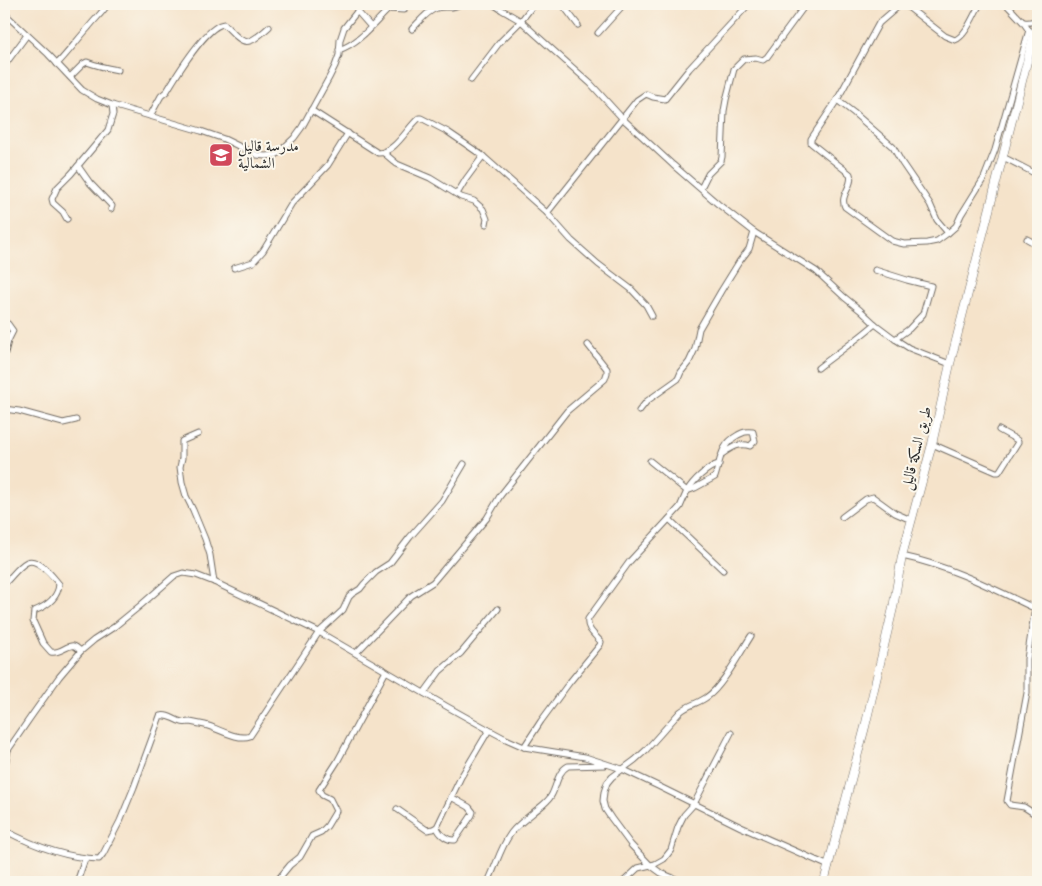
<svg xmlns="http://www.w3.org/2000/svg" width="1042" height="886" font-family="'Libre Caslon Text',Amiri,serif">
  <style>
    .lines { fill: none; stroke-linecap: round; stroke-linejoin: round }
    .minor-casing { stroke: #726b63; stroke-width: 7 }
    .primary-casing { stroke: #726b63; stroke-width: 9 }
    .minor { stroke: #fff; stroke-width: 5 }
    .primary { stroke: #fff; stroke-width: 8 }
    .labels { text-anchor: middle; stroke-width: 4; stroke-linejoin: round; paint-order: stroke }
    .poi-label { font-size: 15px; fill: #2b2b2b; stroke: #fbf7ec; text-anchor: start }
    .street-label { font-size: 15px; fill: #2b2b2b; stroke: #fbf7ec }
  </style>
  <rect width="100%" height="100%" fill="#fbf7ec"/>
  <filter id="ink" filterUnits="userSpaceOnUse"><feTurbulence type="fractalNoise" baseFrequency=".02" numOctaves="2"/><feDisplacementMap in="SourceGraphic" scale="10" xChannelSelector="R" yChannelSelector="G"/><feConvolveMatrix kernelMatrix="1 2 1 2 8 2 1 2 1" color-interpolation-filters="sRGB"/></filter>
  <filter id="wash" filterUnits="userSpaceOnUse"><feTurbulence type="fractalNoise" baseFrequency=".0096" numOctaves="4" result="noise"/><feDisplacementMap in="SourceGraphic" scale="20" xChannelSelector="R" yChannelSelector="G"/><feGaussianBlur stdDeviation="1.12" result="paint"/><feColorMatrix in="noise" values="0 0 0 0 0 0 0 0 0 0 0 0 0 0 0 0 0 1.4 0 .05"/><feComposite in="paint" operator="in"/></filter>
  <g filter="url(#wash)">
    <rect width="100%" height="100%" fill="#f5e3ca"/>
  </g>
  <g filter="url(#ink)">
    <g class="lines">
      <defs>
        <g id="minor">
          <polyline points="493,4 502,10 521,21 534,33 591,84 622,118 673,165 718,204 754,232 816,271 844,297 860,310 875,324 895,339 909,348 950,364"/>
          <polyline points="562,4 578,25"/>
          <path d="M901,4L879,23L837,100L811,139V143L850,174C854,186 839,195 845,207L892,241L904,244L927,243L937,241L948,233L956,226L961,215L984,178L995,150L1029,30"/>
          <path d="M904,4L945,36L955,40C966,36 974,14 980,4"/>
          <polyline points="1006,4 1023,22 1030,32"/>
          <polyline points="357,11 371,27"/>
          <polyline points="4,13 48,54 82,90 97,99 112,105 201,131 224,139 257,155 265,156 276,155 294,138 302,127 330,76 335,66 339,55 340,40 344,28 363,4"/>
          <path d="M1024,22C1030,23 1034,22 1038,18"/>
          <path d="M412,29C420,21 427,11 437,8C447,5 451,10 460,4"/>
          <polyline points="598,33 624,4"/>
          <path d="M339,50C361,42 373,24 389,9L404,10"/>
          <path d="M57,64C68,53 77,40 88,28C95,19 102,13 108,4"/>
          <polyline points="4,66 27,35"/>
          <path d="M70,77L83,64L87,62C97,66 107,68 118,70"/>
          <polyline points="471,80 500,42 521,21 534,4"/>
          <polyline points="837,100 854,113 893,147 902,163 930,204 937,220 948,233"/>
          <path d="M311,110L378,153C395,153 407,128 419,118H421L448,132L483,156L547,213L571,240L598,264L631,289L646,305L652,316"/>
          <path d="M150,116L161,96L167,91C176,76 207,25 224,24C244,44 245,49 269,27"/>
          <polyline points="384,153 397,164 430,178 461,197 474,201 483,209 487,219 486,224"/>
          <polyline points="1003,157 1038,175"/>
          <polyline points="78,166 90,183 112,206 111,209"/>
          <polyline points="701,188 708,174 721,161 722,157 724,111 726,100 734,69 744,59 756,58 763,60 767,57 806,4"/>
          <polyline points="457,194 466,179 483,156"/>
          <polyline points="547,213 637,100 646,94 653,97 665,99 689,69 749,4"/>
          <polyline points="67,219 63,212 53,203 52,199 57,188 71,174 108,130 113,114 112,105"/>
          <polyline points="1027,239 1038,245"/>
          <polyline points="234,268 253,262 263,251 292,203 328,165 348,133"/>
          <polyline points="875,270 907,280 931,286 923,314 909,329 895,339"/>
          <polyline points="4,321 8,324 13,331 8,341 4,357"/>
          <path d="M818,368C837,353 857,340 875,324"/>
          <polyline points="4,409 19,411 63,423 76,420"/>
          <polyline points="639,411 647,401 678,379 681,372 689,362 695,349 699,329 721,291 739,262 749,249 754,232"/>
          <polyline points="198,434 182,441 182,458 180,467 182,482 186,496 193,510 205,539 210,555 214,582"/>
          <polyline points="932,444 996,472 999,472 1018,442 1017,440 999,430"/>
          <path d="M650,461L687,491C693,481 707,467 719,464"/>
          <polyline points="842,517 866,499 873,497 895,513 911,520"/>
          <polyline points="669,519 723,570"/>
          <path d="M902,556C950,566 994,589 1038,610"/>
          <path d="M4,582H6C12,576 19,566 27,562C38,557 53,577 59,584C58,598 47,606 34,611L33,621L43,643L51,652C60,654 68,644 74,646C77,647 79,650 81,651"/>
          <polyline points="1035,608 1027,659 1027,693 1007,801 1010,805 1024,807 1038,816"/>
          <polyline points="356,653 411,596 433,582 487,518 500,496 567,411 605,379 607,373 607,369 588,345"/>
          <polyline points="424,693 440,671 461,653 498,609"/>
          <path d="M524,747L541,721L569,683L600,645L601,642C595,635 586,629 588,619L630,561L680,507L687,491L695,488L715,477C721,459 720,445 738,435C744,432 746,431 753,432L755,441L750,446C739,442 731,448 722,454"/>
          <polyline points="4,770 8,750 30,718 59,677 81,651 94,640 114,627 141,605 174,576 183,573 196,575 214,582 319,632 446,706 489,730 506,739 524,747 585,757 622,769 658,786 741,827 829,866"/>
          <polyline points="397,809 427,830 433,829 437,827 461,777 489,730"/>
          <path d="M437,827C439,834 448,841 455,840L472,815L473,812L469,807L451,797"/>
          <path d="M4,830C32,845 66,858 99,859L103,854L120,821L134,787L160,716C170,714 173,720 182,722C184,723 187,722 190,722C195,723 200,724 205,725C218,728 237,741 250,736L319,632L343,610L349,597L352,594L360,589L364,584L376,572L390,563L410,537L442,501L464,464"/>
          <polyline points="77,882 85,859"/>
          <polyline points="276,882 290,865 300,857 312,836 321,832 327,826 336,811 330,799 322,795 319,790 337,762 386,671"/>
          <path d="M488,882C496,866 500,848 511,833C517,825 527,818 534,812C540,807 547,803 551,796C557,786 557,772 568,766L605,765"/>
          <polyline points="623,882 638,868 655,864 664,859 671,850 678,827 684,815 694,804 731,733"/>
          <path d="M683,882L661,873L650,865L631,845L611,818L605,809L603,801L604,792L607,783L612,777L635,760L646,750L680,712C688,705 699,703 707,697C722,687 740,653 751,636"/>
        </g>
        <polyline id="primary" points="824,882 865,727 893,608 902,556 932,444 950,364 1033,38 1038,22"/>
      </defs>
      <use href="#minor" class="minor-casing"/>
      <use href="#primary" class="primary-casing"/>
      <use href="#minor" class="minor"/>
      <use href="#primary" class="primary"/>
    </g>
  </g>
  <defs>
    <symbol id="school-square" viewBox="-11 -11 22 22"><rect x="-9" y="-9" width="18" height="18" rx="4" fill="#d1495b" stroke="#fbf7ec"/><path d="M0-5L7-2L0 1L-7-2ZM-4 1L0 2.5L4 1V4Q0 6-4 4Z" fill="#fff"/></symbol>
  </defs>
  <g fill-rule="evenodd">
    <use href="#school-square" x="207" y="141" width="28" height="28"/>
  </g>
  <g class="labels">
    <g class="poi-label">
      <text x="238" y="151">مدرسة قاليل<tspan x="238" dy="17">الشمالية</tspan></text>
    </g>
    <g class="street-label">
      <text transform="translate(916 448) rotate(-76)" y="5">طريق السكة قاليل</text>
    </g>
  </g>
  <rect width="1042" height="886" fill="none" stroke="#fbf7ec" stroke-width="20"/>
</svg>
